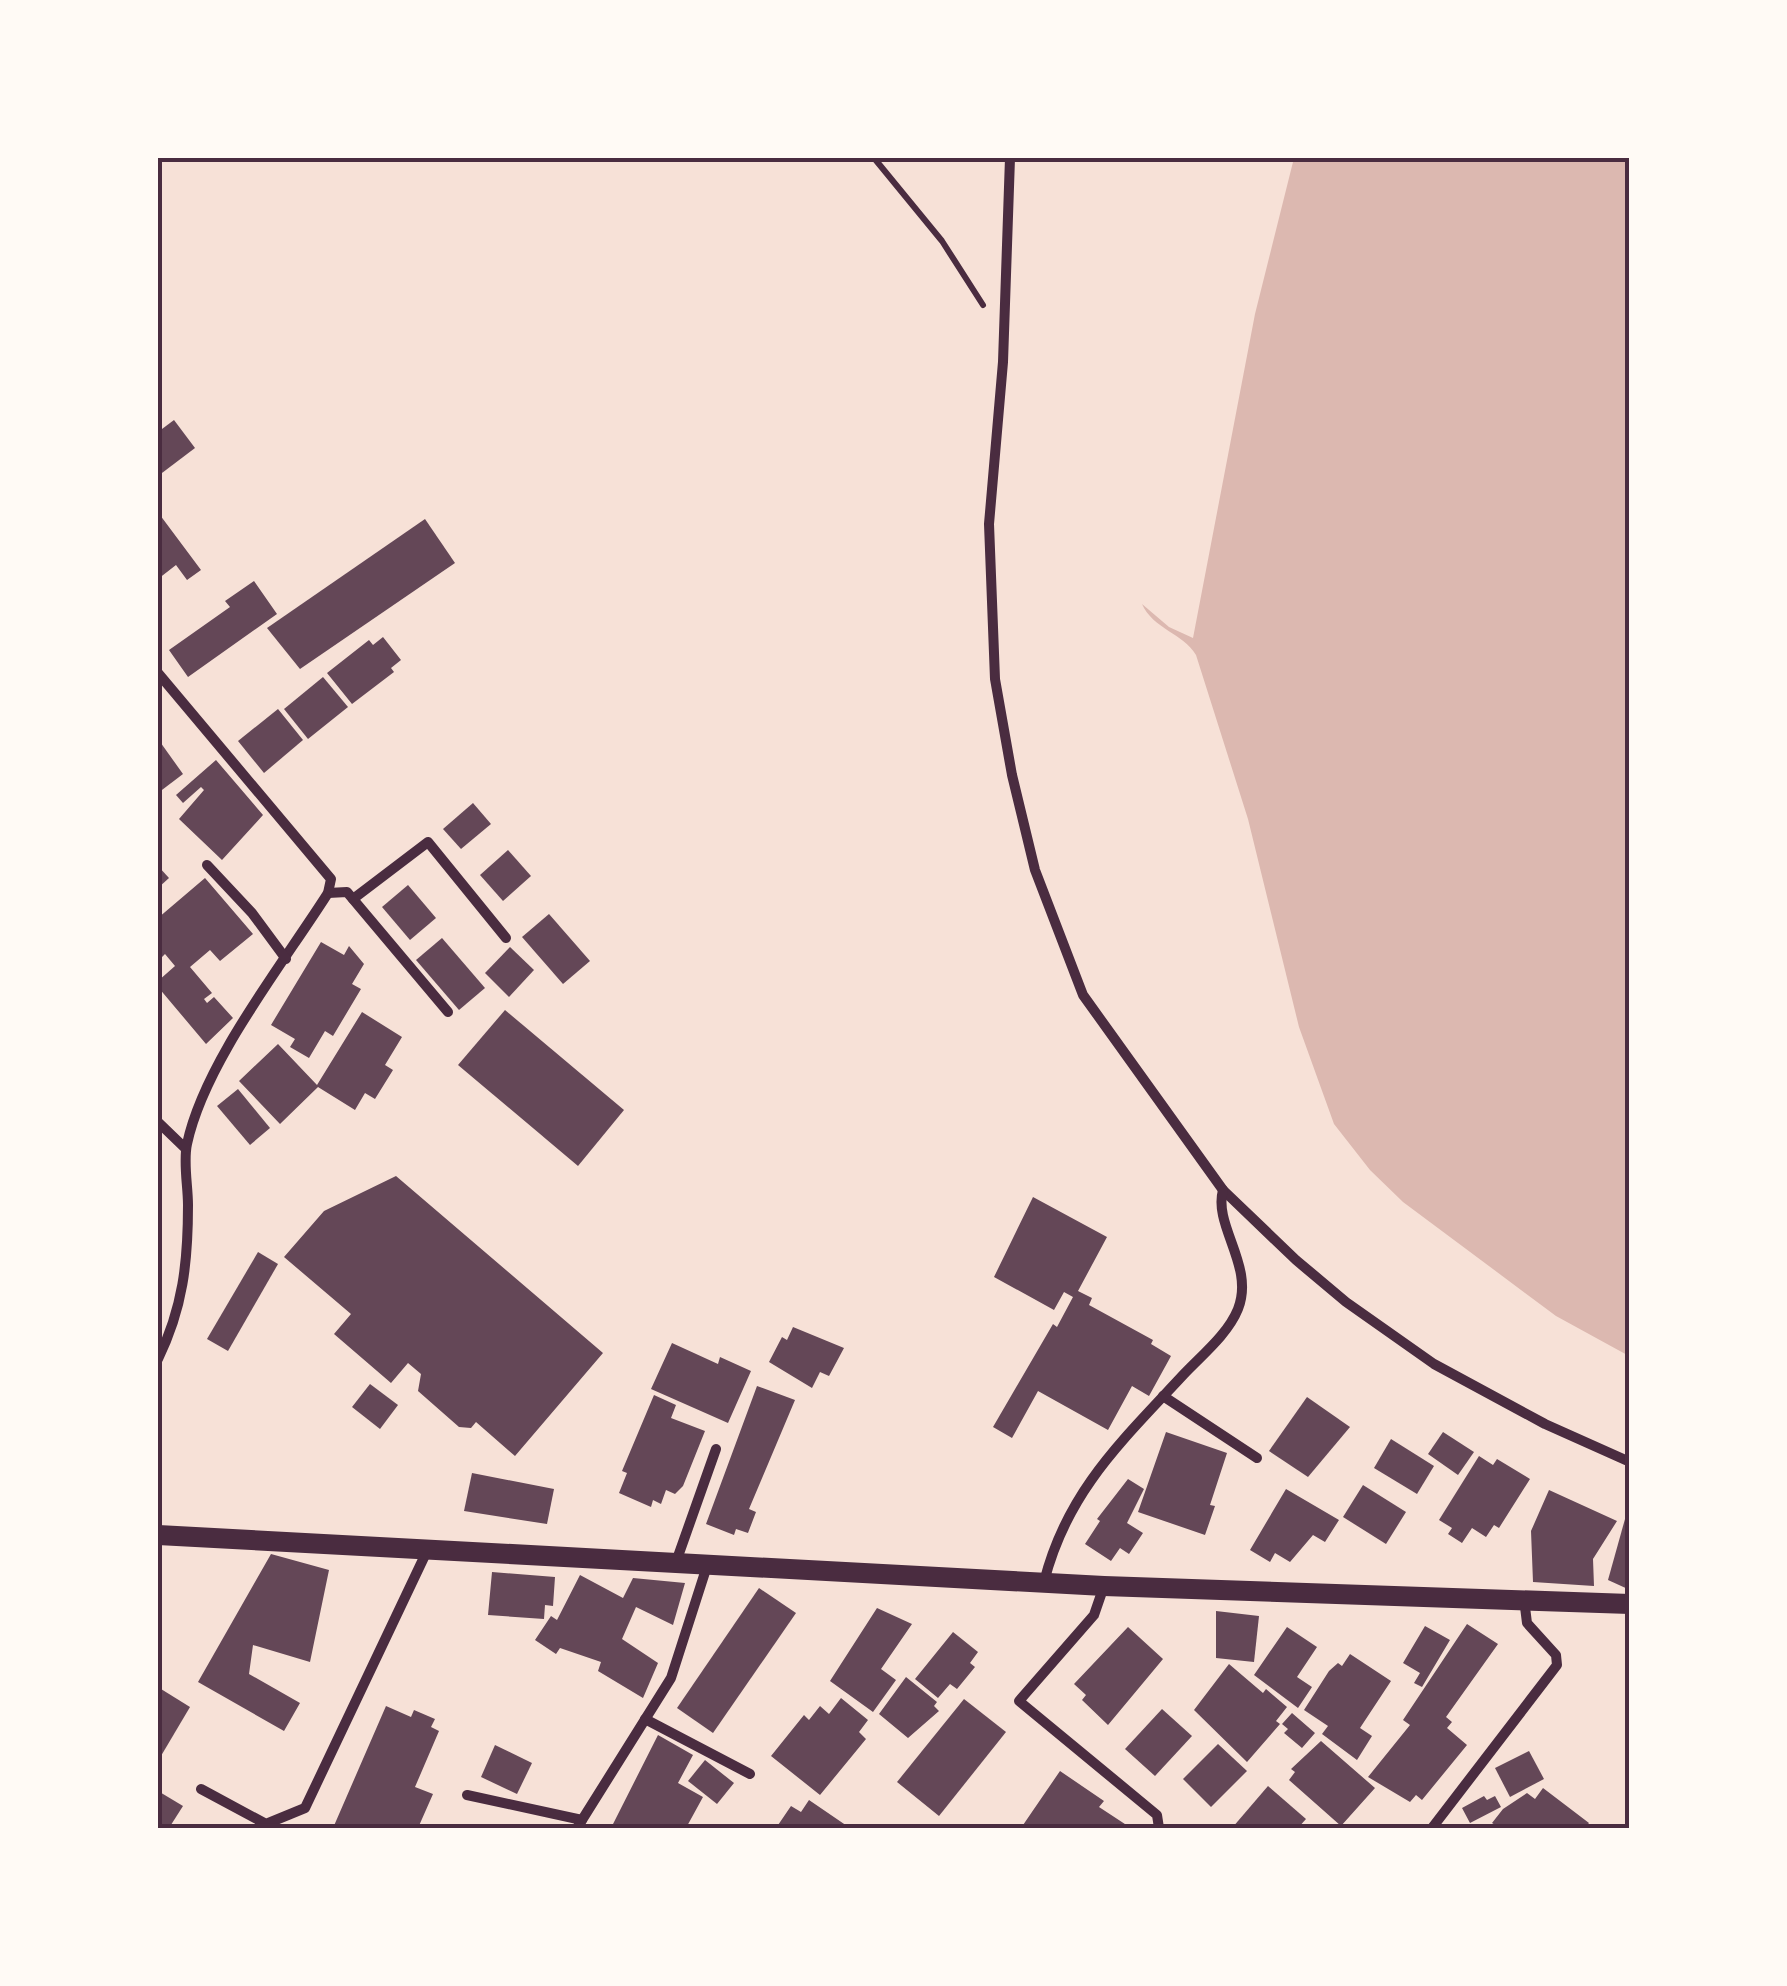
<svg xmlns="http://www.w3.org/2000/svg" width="1787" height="1986" font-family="Overpass,sans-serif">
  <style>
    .water { fill: #dcb8b0 }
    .building { fill: #644757 }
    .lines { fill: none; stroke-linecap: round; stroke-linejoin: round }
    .path { stroke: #4a2c40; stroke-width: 6 }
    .minor { stroke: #4a2c40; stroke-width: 10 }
    .secondary { stroke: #4a2c40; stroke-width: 20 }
    .neatline { fill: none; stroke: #4a2c40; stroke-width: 4 }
  </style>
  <rect width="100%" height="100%" fill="#f7e1d7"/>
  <path class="water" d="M1294,158H1629V1356L1556,1316L1403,1202L1370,1170L1334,1124L1299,1027L1248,819L1196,655C1183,633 1153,629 1142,604L1169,627L1193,638L1255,314Z"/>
  <g class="building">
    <polygon points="174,420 195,448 158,476 158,432"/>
    <polygon points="160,515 201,570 187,580 176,565 158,579"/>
    <polygon points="425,519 455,563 300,669 267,628"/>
    <polygon points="254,581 277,614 188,677 169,650 230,607 225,601"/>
    <polygon points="383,637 401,660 391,668 394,672 352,704 327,673 369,640 373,645"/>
    <polygon points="323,677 348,707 308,739 284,709"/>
    <polygon points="278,709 303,740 264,773 238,741"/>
    <polygon points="158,739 183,774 158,793"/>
    <polygon points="216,760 263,815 222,860 179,819 204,790 201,787 183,803 176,795"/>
    <polygon points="473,803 491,824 461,849 443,829"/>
    <polygon points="508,850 531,876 503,901 480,875"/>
    <polygon points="158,866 169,878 158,888"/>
    <polygon points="205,878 253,934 220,961 210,950 190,967 212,993 204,999 207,1003 214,997 233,1018 206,1044 158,987 158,981 175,966 165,954 158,961 158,918"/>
    <polygon points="408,885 436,918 410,940 382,907"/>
    <polygon points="549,914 590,961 563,984 522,937"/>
    <polygon points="442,938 485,988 459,1010 416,960"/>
    <polygon points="321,942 344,955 349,946 364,964 352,984 361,989 333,1036 325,1031 309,1058 290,1047 295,1039 271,1025"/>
    <polygon points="510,947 534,970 509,997 485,973"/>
    <polygon points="505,1010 624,1110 578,1166 458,1065"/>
    <polygon points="362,1012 402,1037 385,1065 393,1070 375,1099 365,1093 355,1110 318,1087 280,1124 239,1081 278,1044 317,1085"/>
    <polygon points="238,1089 270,1128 250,1145 217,1106"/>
    <polygon points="396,1176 603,1353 515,1456 476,1422 471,1428 459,1427 418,1391 421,1374 408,1363 391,1383 334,1334 351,1314 284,1257 324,1211"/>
    <polygon points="1033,1197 1107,1237 1078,1291 1092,1298 1089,1305 1153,1340 1151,1344 1171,1356 1149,1396 1132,1386 1108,1430 1038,1391 1012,1438 993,1427 1053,1324 1057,1327 1073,1297 1064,1292 1054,1310 994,1277"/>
    <polygon points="258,1252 278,1264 228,1351 207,1339"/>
    <polygon points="793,1327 844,1348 829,1376 820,1372 812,1388 769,1362 782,1337 787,1340"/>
    <polygon points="672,1343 718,1364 720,1357 751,1371 728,1423 651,1389"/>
    <polygon points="370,1384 398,1405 380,1429 352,1407"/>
    <polygon points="757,1386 795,1400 749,1509 756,1512 748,1533 736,1529 734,1535 706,1524"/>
    <polygon points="654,1395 676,1405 671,1418 705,1431 683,1486 675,1494 666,1490 661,1504 653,1500 651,1507 619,1493 627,1473 622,1471"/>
    <polygon points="1307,1397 1350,1427 1308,1477 1269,1451"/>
    <polygon points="1166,1432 1227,1453 1210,1505 1215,1506 1205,1535 1138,1512"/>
    <polygon points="1443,1432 1474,1452 1458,1475 1428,1454"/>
    <polygon points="1391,1439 1434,1466 1417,1494 1374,1468"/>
    <polygon points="1479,1456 1493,1465 1497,1459 1530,1479 1499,1528 1494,1525 1486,1537 1472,1528 1462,1543 1448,1534 1452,1528 1439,1520"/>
    <polygon points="472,1473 554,1489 547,1524 464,1511"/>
    <polygon points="1128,1479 1144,1489 1127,1523 1143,1533 1129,1554 1120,1548 1111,1561 1085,1544 1100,1521 1097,1519"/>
    <polygon points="1363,1485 1406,1512 1386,1544 1343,1517"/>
    <polygon points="1286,1489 1339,1520 1325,1542 1313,1535 1290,1562 1275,1553 1270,1562 1250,1550"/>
    <polygon points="1549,1490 1617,1521 1593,1559 1594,1586 1533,1582 1531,1531"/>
    <polygon points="1625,1519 1630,1520 1630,1590 1608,1580"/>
    <polygon points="271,1554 329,1570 310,1662 253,1645 249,1674 300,1703 284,1731 198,1682"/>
    <polygon points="492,1572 555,1577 553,1606 545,1605 544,1619 488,1615"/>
    <polygon points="580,1575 623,1598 633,1578 685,1583 673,1625 636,1607 622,1639 658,1663 643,1698 598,1671 601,1662 560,1648 556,1654 535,1640 551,1616 557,1620"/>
    <polygon points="759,1588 796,1613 713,1733 677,1708"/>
    <polygon points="877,1608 912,1624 881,1669 896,1680 873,1712 830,1681"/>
    <polygon points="1216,1611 1259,1616 1254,1662 1216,1658"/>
    <polygon points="1467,1624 1498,1644 1446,1717 1452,1722 1447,1728 1467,1745 1422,1800 1416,1795 1410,1802 1368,1777 1410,1725 1403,1720"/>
    <polygon points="1425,1626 1450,1640 1422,1687 1414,1683 1420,1673 1403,1663"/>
    <polygon points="1128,1627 1163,1659 1108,1725 1082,1700 1086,1695 1074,1684"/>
    <polygon points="1287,1627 1317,1647 1297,1677 1312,1687 1298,1708 1254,1675"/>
    <polygon points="953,1632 978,1652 970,1663 975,1667 957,1689 950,1684 938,1698 915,1679"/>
    <polygon points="1350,1654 1391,1681 1360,1728 1372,1736 1357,1760 1322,1734 1328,1726 1304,1710 1329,1671 1338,1663 1342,1666"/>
    <polygon points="1229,1664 1263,1693 1266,1689 1287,1707 1276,1721 1280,1724 1247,1762 1194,1710"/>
    <polygon points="906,1677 937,1702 934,1706 939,1711 908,1738 879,1714"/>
    <polygon points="161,1689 190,1707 158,1761 158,1695"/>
    <polygon points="841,1698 868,1720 859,1732 866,1739 820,1795 771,1756 804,1715 809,1720 820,1706 829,1714"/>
    <polygon points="964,1699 1006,1732 939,1816 897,1782"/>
    <polygon points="386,1706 411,1717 414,1710 435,1719 431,1727 439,1731 415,1787 433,1794 418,1828 333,1828"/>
    <polygon points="1162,1709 1192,1736 1155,1776 1125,1749"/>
    <polygon points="1292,1713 1315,1733 1302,1748 1284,1733 1288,1729 1282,1724"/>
    <polygon points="658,1735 693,1755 678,1783 703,1797 686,1828 611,1828"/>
    <polygon points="1321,1741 1375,1788 1341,1826 1289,1780 1295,1772 1291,1769"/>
    <polygon points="1218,1744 1247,1771 1211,1807 1183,1779"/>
    <polygon points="495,1745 532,1763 517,1794 481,1777"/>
    <polygon points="1529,1751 1544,1779 1510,1797 1495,1768"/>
    <polygon points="705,1760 734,1783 717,1804 688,1781"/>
    <polygon points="1060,1771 1104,1801 1099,1807 1131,1828 1021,1828"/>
    <polygon points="1268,1786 1306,1819 1298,1828 1232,1828"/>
    <polygon points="1543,1788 1589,1823 1585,1828 1500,1828 1492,1823 1503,1809 1527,1793 1535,1799"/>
    <polygon points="158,1791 183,1806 169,1828 158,1828"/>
    <polygon points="1484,1796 1487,1800 1495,1796 1501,1807 1470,1823 1462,1808"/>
    <polygon points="809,1800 850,1828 776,1828 791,1806 801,1812"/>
  </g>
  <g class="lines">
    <polyline class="path" points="874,158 942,241 983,305"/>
    <g class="minor">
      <polyline points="1010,158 1003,362 989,524 995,679 1012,775 1035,870 1083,995 1223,1190 1296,1260 1346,1302 1434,1364 1545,1424 1630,1462"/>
      <path d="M158,673L331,879L328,893C283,964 204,1063 187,1144C183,1162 188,1186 188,1205C188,1262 183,1308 158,1359"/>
      <polyline points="207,865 252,913 286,959"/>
      <polyline points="328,893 347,892 448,1012"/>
      <polyline points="353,899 428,842 506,938"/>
      <polyline points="158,1122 186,1149"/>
      <polyline points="1163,1396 1257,1458"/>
      <polyline points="676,1562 716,1449"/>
      <path d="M1044,1582C1067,1491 1122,1441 1184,1374C1202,1355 1228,1334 1238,1309C1255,1266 1213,1226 1223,1190"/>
      <polyline points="1104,1586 1094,1615 1019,1701 1157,1815 1159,1828"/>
      <polyline points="645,1719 750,1774"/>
      <polyline points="201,1789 266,1824 305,1808 427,1551"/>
      <polyline points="467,1795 582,1820"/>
      <polyline points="577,1828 671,1678 707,1566"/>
      <polyline points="1432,1828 1557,1665 1556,1655 1527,1623 1524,1599"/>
    </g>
    <polyline class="secondary" points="158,1535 1104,1586 1630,1604"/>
  </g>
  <rect width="1787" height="1986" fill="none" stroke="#fffaf5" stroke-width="320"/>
  <rect x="160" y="160" width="1467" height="1666" class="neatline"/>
</svg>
